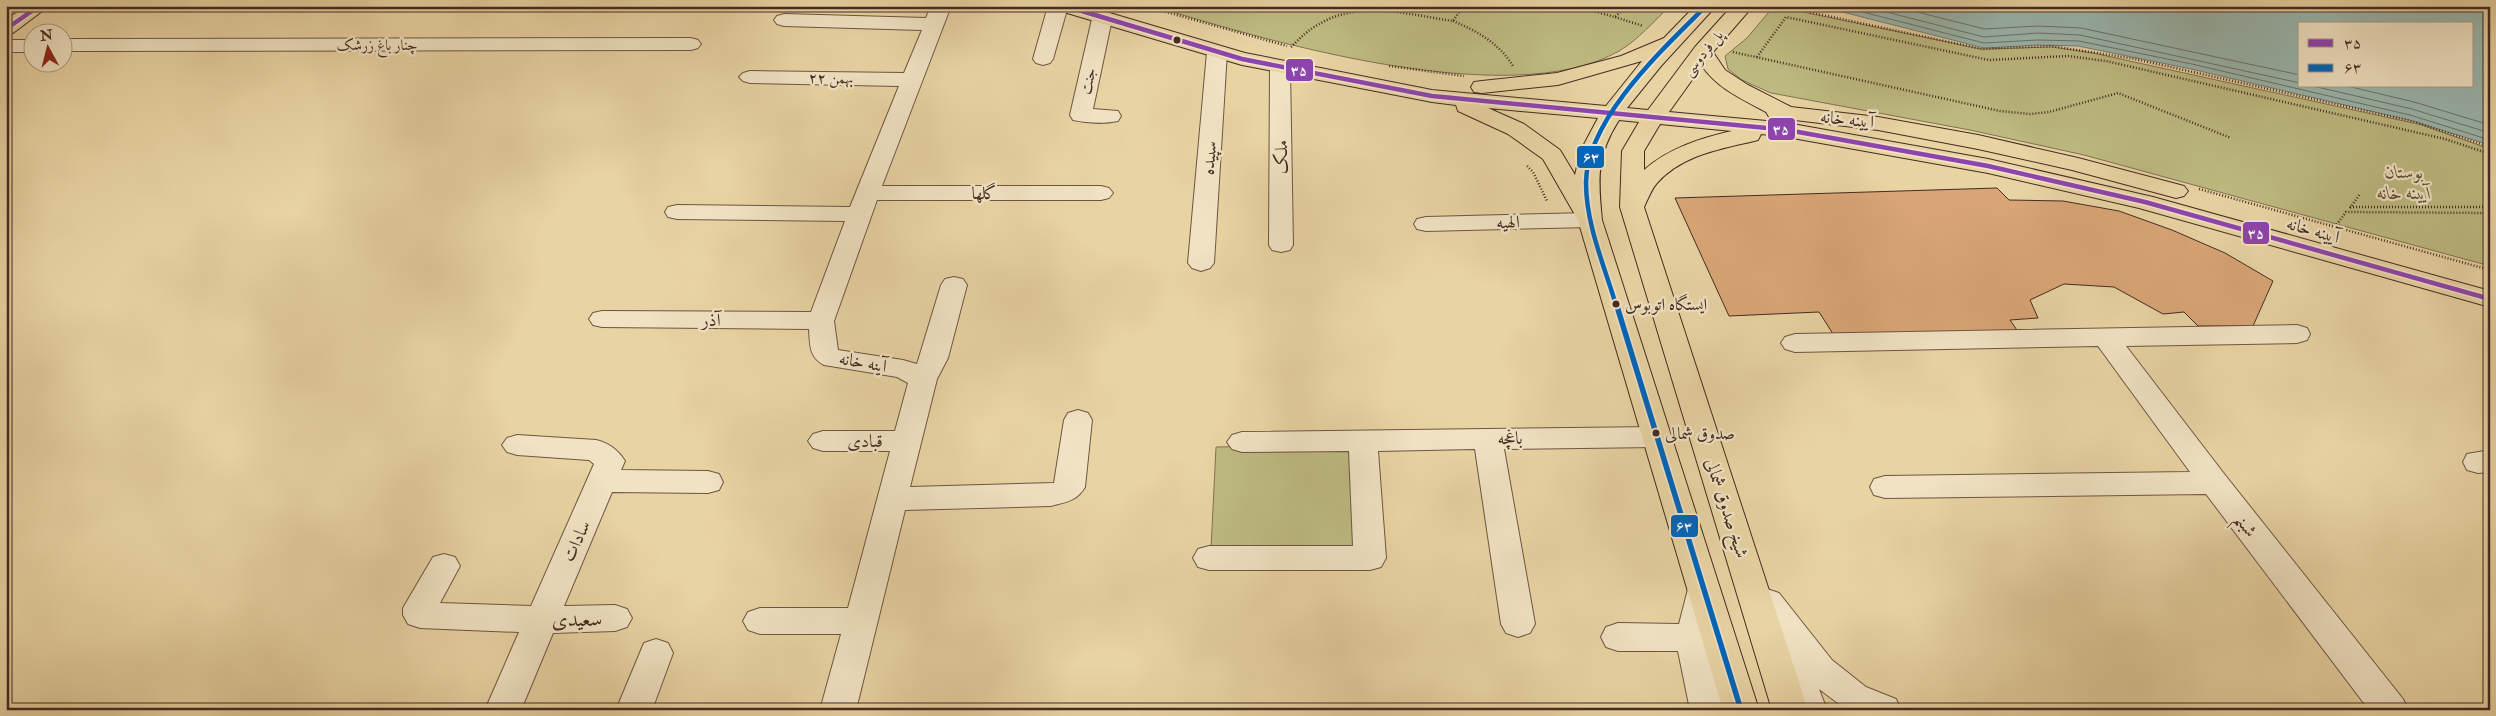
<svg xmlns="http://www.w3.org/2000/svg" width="2496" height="716" font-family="'IM FELL Double Pica',Amiri,serif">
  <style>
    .green { fill: #bdba81; stroke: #817252 }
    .water { fill: #99b6ae; stroke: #777e76; fill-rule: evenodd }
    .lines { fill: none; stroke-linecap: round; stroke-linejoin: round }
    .shore { stroke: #6f7068; stroke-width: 1 }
    .building { fill: #d9a576; stroke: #452b22 }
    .minor-casing { stroke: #6e5542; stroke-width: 2 }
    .major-casing { stroke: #452b22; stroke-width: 2 }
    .path { stroke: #452b22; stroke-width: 2.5; stroke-dasharray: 1 2; stroke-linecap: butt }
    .minor { fill: #f0e2c3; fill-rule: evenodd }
    .major { fill: #e8d3a3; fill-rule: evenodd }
    .bus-1-casing { stroke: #f0e2c3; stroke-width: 8 }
    .bus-2-far1-casing { stroke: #f0e2c3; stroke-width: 8 }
    .bus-2-casing { stroke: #f0e2c3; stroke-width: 9 }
    .bus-1 { stroke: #8e44ad; stroke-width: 4.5 }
    .bus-2-far1 { stroke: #0065bd; stroke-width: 4.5 }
    .bus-2 { stroke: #0065bd; stroke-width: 5.5 }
    .bus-dot { fill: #452b22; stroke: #f0e2c3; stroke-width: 2 }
    .labels { text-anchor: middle; stroke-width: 4.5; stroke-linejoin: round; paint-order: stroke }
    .far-street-label { font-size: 15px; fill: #452b22; stroke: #f0e2c3 }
    .bus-label { font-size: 17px; fill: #452b22; stroke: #f0e2c3; text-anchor: start }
    .street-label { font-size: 18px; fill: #452b22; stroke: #f0e2c3 }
    .park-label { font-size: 18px; font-style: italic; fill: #5d4835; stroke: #f0e2c3 }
    .near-street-label { font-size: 21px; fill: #452b22; stroke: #f0e2c3 }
    .line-badge { stroke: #f0e2c3; stroke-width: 2 }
    .badge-label { font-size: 14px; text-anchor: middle; font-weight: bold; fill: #fff }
  </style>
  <rect width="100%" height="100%" fill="#e8d3a3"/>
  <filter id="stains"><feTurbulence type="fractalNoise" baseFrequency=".004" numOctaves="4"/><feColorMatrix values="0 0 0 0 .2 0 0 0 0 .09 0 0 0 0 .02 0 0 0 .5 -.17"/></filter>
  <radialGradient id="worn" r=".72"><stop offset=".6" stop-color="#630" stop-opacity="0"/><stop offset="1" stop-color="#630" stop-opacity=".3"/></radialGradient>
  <g class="green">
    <path d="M1153,6H1670C1654,21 1638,40 1619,51C1511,113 1267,41 1153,6Z"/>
    <polygon points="1774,6 1981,49 2052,47 2093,53 2422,125 2490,149 2490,266 2084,155 1970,130 1771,93 1742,80 1728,69 1725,56 1747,38"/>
    <polygon points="1356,445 1363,550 1211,549 1216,447"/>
  </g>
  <path class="water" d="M1819,6H2468L2490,11V145L2409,120L2191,69L2078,46L2038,45L1984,48ZM2300,24H2472V86H2300Z"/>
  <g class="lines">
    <g class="shore">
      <polyline points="1839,6 1984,43 2038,40 2079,41 2192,64 2410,115 2490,140"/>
      <polyline points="1863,6 1984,37 2038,33 2080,35 2300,83"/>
      <polyline points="1893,6 1985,29 2038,26 2081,28 2300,75"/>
      <polyline points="2313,86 2412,109 2490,133"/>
      <polyline points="2347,86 2414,102 2490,125"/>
    </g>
  </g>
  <polygon class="building" points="1997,188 2009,200 2063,201 2119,211 2172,230 2225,253 2273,281 2253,326 2198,326 2184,312 2163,314 2114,287 2064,284 2030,300 2038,318 2010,320 2019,333 1835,337 1819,312 1729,316 1675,198"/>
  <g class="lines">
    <defs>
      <g id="minor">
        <path d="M931,6H951L882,186H1101L1109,188L1113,193L1109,198L1101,200H877L834,321L838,350L903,360L917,364L941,285L945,279L954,277L963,279L967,285L948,358L937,379L910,487L1054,483L1064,420L1068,413L1078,410L1088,413L1092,420L1085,487C1077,501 1066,502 1051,506L905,510L856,710H820L841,634H760L748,630L743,621L748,612L760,608H848L890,451H823L813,448L808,441L813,434L823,431H895L908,383L897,377L824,365C809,357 810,345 809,329L602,327L593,325L589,319L593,313L602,311L811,312L845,221L677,219L668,217L665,212L668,207L677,205L850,207L899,86L750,83L743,81L739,77L743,73L750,71L904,73L922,30L784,26L777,24L774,20L777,16L784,14L926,18Z"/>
        <polygon points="1048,6 1068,6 1053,59 1050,63 1043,65 1036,63 1033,59"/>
        <path d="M1102,13L1109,15L1112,19L1093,109L1118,111L1121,116L1118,121C1104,124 1087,123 1073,120L1070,115L1092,19L1095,15Z"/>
        <polygon points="691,38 698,40 701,44 698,48 691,50 62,51 62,39"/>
        <rect x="6" y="40" width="26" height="12"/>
        <polygon points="1217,46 1224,48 1227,52 1214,263 1210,268 1201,271 1192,268 1188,263 1207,52 1210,48"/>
        <polygon points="1280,62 1287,64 1290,68 1293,245 1290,250 1281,252 1272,250 1269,245 1270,68 1273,64"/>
        <polygon points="1590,213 1599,215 1602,220 1599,225 1590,227 1426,231 1417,229 1414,224 1417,219 1426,217"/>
        <polygon points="2297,325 2307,328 2310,334 2307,340 2297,343 2126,346 2225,475 2403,699 2408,710 2369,710 2206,494 1885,498 1874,495 1870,487 1874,479 1885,476 2190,472 2098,346 1795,352 1785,349 1781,343 1785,337 1795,334"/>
        <polygon points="1657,427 1667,430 1672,437 1667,444 1657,447 1504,449 1535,624 1530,633 1518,637 1506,633 1501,624 1475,449 1378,451 1386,558 1381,567 1370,570 1209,570 1198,567 1193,558 1198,549 1209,546 1353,546 1349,451 1242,452 1232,449 1227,442 1232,435 1242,432"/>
        <path d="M517,435L596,440C609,443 618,450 625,461L621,470L708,471L719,474L723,482L719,490L708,493L612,492L564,606L615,605L627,609L632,618L627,627L615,631L553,633L521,710H485L519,632L420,628L408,624L403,615V608L433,557L444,554L455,557L460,566L440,603L531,606L594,464L589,460L517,455L507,452L502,445L507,438Z"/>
        <polygon points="2490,450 2490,472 2478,473 2467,470 2463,462 2467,454"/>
        <polygon points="1704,576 1716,580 1720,589 1709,638 1726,710 1690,710 1678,651 1618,651 1606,647 1601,637 1606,627 1618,623 1679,624 1688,589 1692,580"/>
        <polygon points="1767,589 1779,593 1832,660 1866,687 1896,699 1901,710 1847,710 1819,689 1827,710 1791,710 1764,634 1768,627 1750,602 1755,593"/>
        <polygon points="656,639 668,643 673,653 652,710 616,710 644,643"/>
      </g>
      <g id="major">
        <polygon points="26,6 49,6 13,33 6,35 6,20"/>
        <path d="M1054,6H1086L1245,53L1432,90L1606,106L1642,61L1558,85L1482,93L1474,92L1471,87L1474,82L1482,81L1557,73L1621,56L1664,38L1695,6H1716L1661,66L1627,108L1648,110L1695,47L1732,6H1753L1713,52L1725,70L1748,85L1791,107L1878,117L1978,135L2078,158L2184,186L2188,191L2184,196L2176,198L2072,170L1978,149L1878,130L1769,117L1766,112C1742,99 1718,89 1702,66L1669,112L1787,123L1988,159L2153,197L2490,291V307L2139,208L1988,173L1787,137L1761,134L1758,140C1722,149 1683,154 1657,183C1651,190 1648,199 1644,207L1808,710H1772L1620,207L1622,151L1639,122L1619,120C1596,156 1598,180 1602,220L1759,710H1723L1578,220L1543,159L1508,134L1458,111L1456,105L1432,102L1242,65L1057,10ZM1488,108L1598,118L1581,150L1575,175L1560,150L1524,124ZM1660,124L1732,131C1701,138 1669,148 1644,170V151Z"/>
      </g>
    </defs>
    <use href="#minor" class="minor-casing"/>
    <use href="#major" class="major-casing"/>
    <g class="path">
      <polyline points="1145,6 1287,46"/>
      <polyline points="1575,6 1615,17 1627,6"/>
      <polyline points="1781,6 1982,49 2051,46 2135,59 2415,122 2490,147"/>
      <polyline points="1615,17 1643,26"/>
      <path d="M1453,21C1477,31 1499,43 1513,66"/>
      <path d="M1291,47C1300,38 1309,29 1321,23C1361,0 1411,15 1453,21L1463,6"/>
      <polyline points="1733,52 2000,111 2030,114 2049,112 2118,93 2231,138"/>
      <polyline points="1757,57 1786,17 1989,60 2068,56 2106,61 2445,139 2490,154"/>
      <polyline points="1389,66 1464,76"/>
      <polyline points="1527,166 1533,172 1547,201"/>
      <polyline points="2199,189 2490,270"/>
      <polyline points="2350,207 2490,207"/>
      <polyline points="2350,208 2360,194"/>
      <polyline points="2335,227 2346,212 2490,213"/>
    </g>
    <use href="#minor" class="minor"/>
    <use href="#major" class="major"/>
    <defs>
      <g id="bus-1">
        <polyline points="1065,6 1242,59 1432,96 1787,130 1988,166 2145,202 2490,299"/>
        <polyline points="6,29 39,6"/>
      </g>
      <path id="bus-2-far1" d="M1616,305C1604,265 1586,224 1586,183C1586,119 1664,48 1706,6"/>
      <polyline id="bus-2" points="1616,303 1741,710"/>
    </defs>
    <use href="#bus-1" class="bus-1-casing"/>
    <use href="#bus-2-far1" class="bus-2-far1-casing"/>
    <use href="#bus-2" class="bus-2-casing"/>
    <use href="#bus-1" class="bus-1"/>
    <use href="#bus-2-far1" class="bus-2-far1"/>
    <use href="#bus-2" class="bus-2"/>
  </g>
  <g class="bus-dot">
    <circle cx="1177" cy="40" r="4.5"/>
    <circle cx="1616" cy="304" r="4.5"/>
    <circle cx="1656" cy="433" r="4.5"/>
  </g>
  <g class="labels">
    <g class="far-street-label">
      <text x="377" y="50">چنار باغ زرشک</text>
      <text transform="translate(1703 53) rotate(-51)" y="5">پل فردوسی</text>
      <text transform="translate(831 78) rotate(1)" y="5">۲۲ بهمن</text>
      <text transform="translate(1088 81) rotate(-77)" y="5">جنت</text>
    </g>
    <g class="bus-label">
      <text x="1625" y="310">ایستگاه اتوبوس</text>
      <text x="1665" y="439">صدوق شمالی</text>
    </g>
    <g class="street-label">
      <text transform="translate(1847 119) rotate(6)" y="6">آیینه خانه</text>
      <text transform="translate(1281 157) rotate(-90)" y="6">ملک</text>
      <text transform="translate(1209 158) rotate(-85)" y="6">سپیده</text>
      <text x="984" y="199">گلها</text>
      <text transform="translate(1508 222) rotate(-1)" y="6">الهیه</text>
      <text transform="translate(2313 230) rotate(16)" y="6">آیینه خانه</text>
      <text x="711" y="326">آذر</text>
      <text transform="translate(863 362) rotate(10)" y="6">آینه خانه</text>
      <text transform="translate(1510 438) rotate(-1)" y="6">باغچه</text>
      <text x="865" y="447">قبادی</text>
      <text transform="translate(1727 508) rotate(72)" y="6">شیخ صدوق شمالی</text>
      <text transform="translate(2246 525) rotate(52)" y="6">شبنم</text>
      <text transform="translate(576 541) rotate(-65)" y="6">سادات</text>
    </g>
    <g class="park-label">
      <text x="2404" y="178">بوستان<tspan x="2404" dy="21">آیینه خانه</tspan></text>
    </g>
    <g class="near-street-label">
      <text transform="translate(577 619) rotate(-1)" y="7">سعیدی</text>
    </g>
  </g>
  <g class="line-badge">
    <rect x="1285" y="58" width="29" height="24" rx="5" fill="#8e44ad"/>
    <rect x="1767" y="117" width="29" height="24" rx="5" fill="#8e44ad"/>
    <rect x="1576" y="145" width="29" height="24" rx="5" fill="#0065bd"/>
    <rect x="2242" y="221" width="28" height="24" rx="5" fill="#8e44ad"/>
    <rect x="1670" y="514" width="29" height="24" rx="5" fill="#0065bd"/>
  </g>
  <g class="badge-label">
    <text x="1299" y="75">۳۵</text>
    <text x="1781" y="134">۳۵</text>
    <text x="1591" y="162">۶۳</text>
    <text x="2256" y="238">۳۵</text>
    <text x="1684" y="531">۶۳</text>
  </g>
  <rect width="2496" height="716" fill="none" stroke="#e8d3a3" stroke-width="25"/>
  <rect x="8" y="8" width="2481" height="701" fill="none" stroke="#452b22" stroke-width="2.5"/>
  <rect x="12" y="12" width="2471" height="691" fill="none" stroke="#452b22"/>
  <rect x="2298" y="22" width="175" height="65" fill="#f0e2c3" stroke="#ac9983"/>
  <rect x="2308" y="39" width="25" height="8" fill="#8e44ad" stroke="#ac9983"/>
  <text x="2344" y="48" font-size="15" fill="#452b22">۳۵</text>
  <rect x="2308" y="64" width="25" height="8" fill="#0065bd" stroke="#ac9983"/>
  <text x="2344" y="72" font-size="15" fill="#452b22">۶۳</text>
  <g transform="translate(48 48) rotate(353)"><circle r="24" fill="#f0e2c3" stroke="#ac9983"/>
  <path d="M0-4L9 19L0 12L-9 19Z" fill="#8f2418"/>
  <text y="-8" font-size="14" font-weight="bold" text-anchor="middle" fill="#452b22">N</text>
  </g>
  <rect width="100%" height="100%" filter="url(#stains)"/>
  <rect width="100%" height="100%" fill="url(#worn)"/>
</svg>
